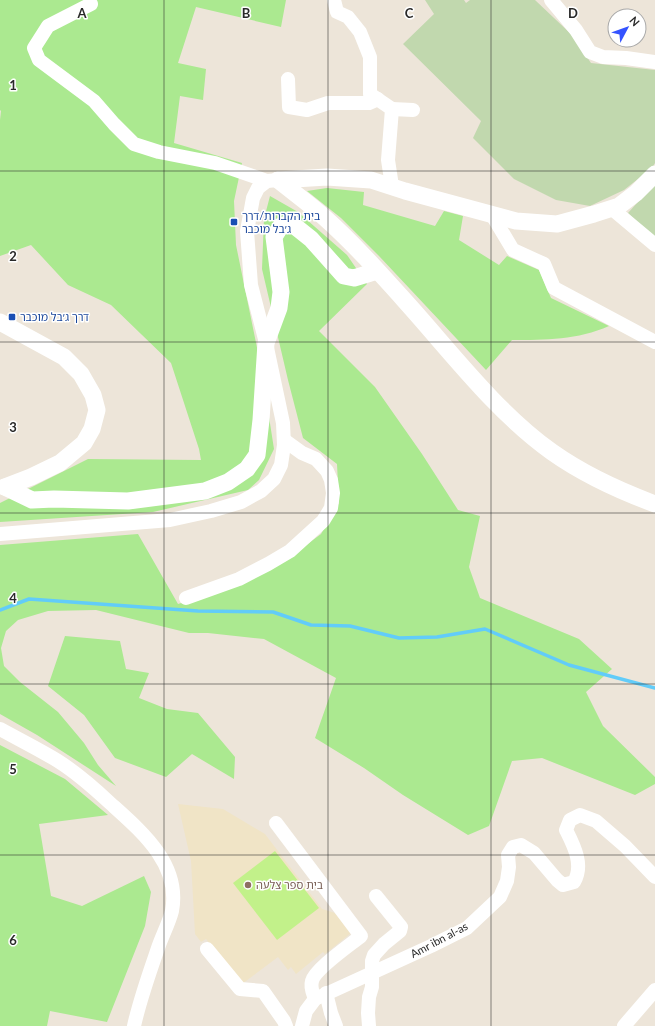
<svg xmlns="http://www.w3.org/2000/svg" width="655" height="1026" font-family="Lato,'Noto Sans Hebrew',sans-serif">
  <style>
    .education { fill: #f0e4c6 }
    .green { fill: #abe990 }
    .cemetery { fill: #c1d8ae }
    .pitch { fill: #c2f18a }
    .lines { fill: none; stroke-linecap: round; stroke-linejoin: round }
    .stream { stroke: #62ccf9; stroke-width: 3.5 }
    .minor { stroke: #fff; stroke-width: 14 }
    .tertiary { stroke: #fff; stroke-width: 17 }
    .grid { fill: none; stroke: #292929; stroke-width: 1; stroke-opacity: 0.55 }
    .transit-dot { fill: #1a4fb4; stroke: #fff; stroke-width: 1.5 }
    .education-dot { fill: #8d6e63; stroke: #fff; stroke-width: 1.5 }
    .labels { text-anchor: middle; stroke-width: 3; stroke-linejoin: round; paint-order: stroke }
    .transit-label { font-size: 11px; fill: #164399; stroke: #fff; text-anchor: start }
    .education-label { font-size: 11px; fill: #785e54; stroke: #fff; text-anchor: start }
    .street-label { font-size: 11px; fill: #292929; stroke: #fff }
    .grid-label { font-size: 13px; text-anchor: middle; font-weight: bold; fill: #292929; stroke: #fff; stroke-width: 3; stroke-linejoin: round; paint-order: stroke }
  </style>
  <rect width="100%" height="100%" fill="#ede5d9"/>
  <polygon class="education" points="178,804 223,809 265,834 322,909 335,913 351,933 325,954 323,952 296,974 291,967 288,970 278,957 242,984 206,939 201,942 195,934 191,861"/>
  <g class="green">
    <polygon points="0,0 286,0 281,27 196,7 178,63 206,69 203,100 180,96 174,143 242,163 234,201 236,245 262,372 274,449 259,480 248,490 153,512 0,522 0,503 88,459 201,460 199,449 171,363 111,305 68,285 31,245 0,256 0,120 1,111 0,110"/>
    <path d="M327,188L364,192L363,205L435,226L444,211L463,216L459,240L499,265L507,256L539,270L551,298L609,326C578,340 545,340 512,340L486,370L379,256L341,218L307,191Z"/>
    <polygon points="270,196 298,212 347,255 367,284 319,331 375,387 422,454 458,510 480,516 469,567 480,598 579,639 612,669 586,692 603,726 655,777 655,784 635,795 542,758 512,761 489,826 468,835 403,795 364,768 315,738 336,678 264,639 208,633 189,633 96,610 48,611 18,620 6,631 1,648 4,666 20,682 58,712 84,743 98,765 116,786 37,735 0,714 0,545 138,534 178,604 242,584 290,557 321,534 339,503 337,464 303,438 288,380 262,269 264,219"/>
    <polygon points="65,636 120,641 126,669 149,673 139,698 167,709 198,713 235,757 234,779 192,754 166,777 115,758 84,715 48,686"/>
    <polygon points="0,745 65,779 108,815 39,824 51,896 82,906 144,876 151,892 145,926 107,1022 50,1011 47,1026 0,1026"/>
  </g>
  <g class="cemetery">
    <polygon points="425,0 464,0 466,3 470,0 535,0 572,35 591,63 655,70 655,163 652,168 624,190 590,206 556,200 514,179 473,138 481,121 403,44 434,14"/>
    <polygon points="655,183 655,238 653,239 628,213"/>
  </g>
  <polygon class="pitch" points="275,851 319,908 277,940 233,883"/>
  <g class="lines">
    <polyline class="stream" points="0,610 29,599 198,611 273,612 311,625 350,626 399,638 437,637 485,629 569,665 655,688"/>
    <g class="minor">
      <polyline points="334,0 337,12 348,17 360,32 370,57 370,94 392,109 388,160 392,186"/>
      <polyline points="551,0 576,30 590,52 603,57 626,58 655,62"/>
      <polyline points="91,4 48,26 34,48 39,60 94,101 114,124 134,144 159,152 215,163 267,181"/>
      <polyline points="288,79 289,107 307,110 328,103 369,103 378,99"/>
      <polyline points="392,109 413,110"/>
      <polyline points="611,208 655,245"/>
      <polyline points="492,215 513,250 544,264 554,288 655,342"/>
      <polyline points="0,534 170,520 211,511 241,502 261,491 274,479 281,465 284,445 283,423 266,343 251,285 247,231 253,198 258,188 267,181 278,180"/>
      <polyline points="186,598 239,579 268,564 290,551 323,521 331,508 333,493 331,480 327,471 316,459 302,453 284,440"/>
      <path d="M0,729C20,740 40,750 58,761C77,773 94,788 110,803C141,831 181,864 172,911C169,923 162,936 158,948C149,974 140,999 134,1026"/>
      <path d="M276,823L361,936C350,945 315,969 312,981C310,988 313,993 315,999"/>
      <polyline points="207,949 240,989 263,991 284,1021 286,1026"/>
      <polyline points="326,993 331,1013 336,1026"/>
      <path d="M302,1026L306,1011L315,999L431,946L467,928L500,897L507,881L509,867L508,855L513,847L521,845L534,853L557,880L563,885L574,882C584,865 574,846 566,830L570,820L580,815L596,821L625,846L655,877"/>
      <polyline points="369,1026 368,1013 369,997 372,987 372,961 374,955 384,944 400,931 401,927 376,896"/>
      <polyline points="624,1026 655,990"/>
    </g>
    <g class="tertiary">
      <path d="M278,180C294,193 310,204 325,218C353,243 379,272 405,301C451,352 496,412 552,452C583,474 620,491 655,504"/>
      <polyline points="278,180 327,177 371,180 405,191 516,221 557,224 594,214 619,206 636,193 655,174"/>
      <polyline points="0,322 64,357 81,374 93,395 97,410 92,429 84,443 60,463 31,477 5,487"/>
      <polyline points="5,487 32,500 54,499 128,501 205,491 228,482 247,469 257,455 261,420 266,343 279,308 281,292 274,237 281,226 291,223 311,239 344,276 354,278 377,271"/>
    </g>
  </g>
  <path class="grid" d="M164,0V1026M328,0V1026M491,0V1026M0,171H655M0,342H655M0,513H655M0,684H655M0,855H655"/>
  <g class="transit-dot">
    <rect x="230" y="218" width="8" height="8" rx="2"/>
    <rect x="8" y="313" width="8" height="8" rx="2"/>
  </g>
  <circle class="education-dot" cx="248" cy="885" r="4"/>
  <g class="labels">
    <g class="transit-label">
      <text x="242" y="220">בית הקברות/דרך<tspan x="242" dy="13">ג׳בל מוכבר</tspan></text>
      <text x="20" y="321">דרך ג׳בל מוכבר</text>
    </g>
    <g class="education-label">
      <text x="256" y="889">בית ספר צלעה</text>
    </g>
    <g class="street-label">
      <text transform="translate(439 940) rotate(-28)" y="4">Amr ibn al-as</text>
    </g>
  </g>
  <g class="grid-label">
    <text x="82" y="18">A</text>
    <text x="246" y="18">B</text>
    <text x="409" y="18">C</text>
    <text x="573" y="18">D</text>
    <text x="13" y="90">1</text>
    <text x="13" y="261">2</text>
    <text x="13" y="432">3</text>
    <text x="13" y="603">4</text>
    <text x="13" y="774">5</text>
    <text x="13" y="945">6</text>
  </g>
  <g transform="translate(627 28) rotate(49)"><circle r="19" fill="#ffffff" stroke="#a9a9a9"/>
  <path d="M0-3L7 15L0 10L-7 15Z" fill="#3453ff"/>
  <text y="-6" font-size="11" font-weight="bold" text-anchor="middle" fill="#292929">N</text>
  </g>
</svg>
